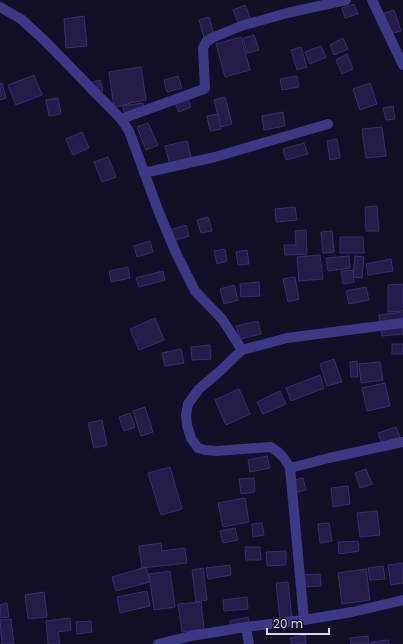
<svg xmlns="http://www.w3.org/2000/svg" width="403" height="644" font-family="Poppins,sans-serif">
  <style>
    .building { fill: #241b47; stroke: #3b2d73 }
    .lines { fill: none; stroke-linecap: round; stroke-linejoin: round }
    .street { stroke: #3d3a85; stroke-width: 10 }
  </style>
  <rect width="100%" height="100%" fill="#130f26"/>
  <g class="building">
    <polygon points="354,4 358,14 345,18 342,8"/>
    <polygon points="245,5 252,22 240,27 233,10"/>
    <polygon points="394,10 401,31 389,34 382,14"/>
    <polygon points="84,16 87,46 66,48 64,19"/>
    <polygon points="209,17 215,38 205,41 199,20"/>
    <polygon points="254,35 259,50 247,53 243,38"/>
    <polygon points="241,37 250,70 225,77 216,44"/>
    <polygon points="343,38 348,49 334,55 330,45"/>
    <polygon points="321,46 326,57 310,64 305,52"/>
    <polygon points="301,47 307,67 297,70 291,50"/>
    <polygon points="347,54 353,69 342,74 336,60"/>
    <polygon points="141,67 146,100 129,103 129,104 114,107 109,72"/>
    <polygon points="34,75 42,95 16,105 8,85"/>
    <polygon points="178,76 182,88 167,92 164,80"/>
    <polygon points="297,76 299,87 282,90 280,79"/>
    <polygon points="100,80 103,91 90,95 87,84"/>
    <polygon points="2,83 6,98 0,100 0,84"/>
    <polygon points="370,83 377,104 360,110 353,89"/>
    <polygon points="185,91 191,107 179,112 172,96"/>
    <polygon points="225,97 232,124 221,127 214,100"/>
    <polygon points="58,98 61,114 49,116 46,100"/>
    <polygon points="143,103 145,113 125,117 123,106"/>
    <polygon points="393,106 395,119 386,120 383,108"/>
    <polygon points="283,112 285,126 264,130 262,116"/>
    <polygon points="218,114 221,129 210,131 207,116"/>
    <polygon points="148,123 158,145 146,150 137,127"/>
    <polygon points="382,127 386,156 366,158 362,129"/>
    <polygon points="82,132 89,148 73,155 66,139"/>
    <polygon points="337,139 340,158 330,160 327,141"/>
    <polygon points="187,141 193,164 171,169 165,146"/>
    <polygon points="304,143 308,154 286,160 283,149"/>
    <polygon points="108,157 116,177 102,182 94,162"/>
    <polygon points="377,206 379,231 366,231 365,207"/>
    <polygon points="295,207 297,220 276,222 275,209"/>
    <polygon points="208,217 212,231 201,233 197,220"/>
    <polygon points="186,225 189,236 173,241 170,230"/>
    <polygon points="306,230 307,254 285,255 284,245 296,245 295,231"/>
    <polygon points="332,231 334,252 323,253 321,232"/>
    <polygon points="340,237 363,237 364,253 340,253"/>
    <polygon points="150,241 153,252 137,257 134,246"/>
    <polygon points="225,249 227,261 217,264 214,251"/>
    <polygon points="247,250 249,264 238,265 236,252"/>
    <polygon points="320,255 323,279 299,281 297,257"/>
    <polygon points="349,256 350,268 328,271 326,258"/>
    <polygon points="355,256 364,257 362,278 353,277"/>
    <polygon points="391,259 393,271 368,275 366,264"/>
    <polygon points="128,267 130,278 111,282 109,271"/>
    <polygon points="353,270 354,282 343,284 341,271"/>
    <polygon points="163,271 165,280 139,287 136,278"/>
    <polygon points="295,277 299,299 288,302 283,279"/>
    <polygon points="259,282 260,296 241,297 240,284"/>
    <polygon points="403,284 403,311 388,312 388,285"/>
    <polygon points="234,285 238,300 224,304 220,289"/>
    <polygon points="366,287 369,300 349,304 346,291"/>
    <polygon points="402,312 403,334 382,336 379,315"/>
    <polygon points="155,318 164,340 139,350 130,329"/>
    <polygon points="258,321 261,334 240,339 236,326"/>
    <rect x="392" y="344" width="11" height="10"/>
    <polygon points="210,345 211,359 192,360 191,347"/>
    <polygon points="181,349 184,363 165,366 162,353"/>
    <polygon points="334,359 342,382 327,386 320,364"/>
    <polygon points="357,361 358,377 351,377 350,362"/>
    <polygon points="380,362 383,380 361,383 359,364"/>
    <polygon points="320,375 324,388 291,401 286,388"/>
    <polygon points="385,383 390,406 367,411 362,388"/>
    <polygon points="239,389 250,414 226,425 215,400"/>
    <polygon points="280,391 286,404 263,414 257,402"/>
    <polygon points="145,407 153,432 141,436 133,411"/>
    <polygon points="130,413 135,427 124,431 119,417"/>
    <polygon points="102,420 107,445 94,448 88,423"/>
    <polygon points="396,427 400,437 382,443 378,433"/>
    <polygon points="267,456 270,468 250,472 248,460"/>
    <polygon points="170,467 182,509 161,515 148,473"/>
    <polygon points="366,469 372,484 360,488 355,473"/>
    <polygon points="254,478 255,492 241,494 239,479"/>
    <polygon points="303,478 306,490 293,493 290,481"/>
    <polygon points="348,486 350,504 333,507 331,488"/>
    <polygon points="245,498 249,522 223,527 218,503"/>
    <polygon points="377,511 380,535 360,537 357,513"/>
    <polygon points="262,523 264,535 253,537 252,524"/>
    <polygon points="329,523 332,541 320,543 318,524"/>
    <polygon points="235,528 238,540 223,543 220,531"/>
    <polygon points="358,541 359,551 339,554 338,542"/>
    <polygon points="161,543 162,551 185,548 187,563 142,568 139,546"/>
    <polygon points="245,547 260,547 261,560 246,560"/>
    <polygon points="286,551 286,565 267,566 266,552"/>
    <polygon points="403,563 403,583 391,585 388,565"/>
    <polygon points="230,565 231,575 208,579 206,568"/>
    <polygon points="383,566 385,579 370,580 368,568"/>
    <polygon points="146,567 150,582 116,591 112,577"/>
    <polygon points="203,568 207,600 196,602 192,570"/>
    <polygon points="366,569 370,600 342,604 338,573"/>
    <polygon points="170,571 175,607 154,610 149,574"/>
    <polygon points="320,574 321,586 301,587 300,575"/>
    <polygon points="288,582 292,619 280,620 276,583"/>
    <polygon points="147,591 150,606 120,613 117,597"/>
    <polygon points="44,592 47,617 28,619 25,595"/>
    <polygon points="247,597 248,609 224,611 223,600"/>
    <polygon points="201,602 204,629 182,632 178,604"/>
    <polygon points="7,603 9,617 0,618 0,605"/>
    <polygon points="248,617 251,629 232,632 230,621"/>
    <polygon points="70,618 71,630 58,632 60,644 48,644 46,621"/>
    <polygon points="11,619 14,644 2,644 0,620"/>
    <polygon points="91,621 92,632 77,634 76,622"/>
    <polygon points="305,635 306,644 292,644 290,638"/>
    <polygon points="368,636 369,644 351,644 350,638"/>
    <polygon points="388,640 389,644 371,644 371,642"/>
  </g>
  <g class="lines">
    <g class="street">
      <polyline points="372,0 403,65"/>
      <polyline points="0,7 21,19 44,40 121,119 129,131 158,210 176,253 195,291 222,319 242,350"/>
      <polyline points="121,119 204,89 205,88 203,48 206,42 212,38 241,26 287,13 346,0"/>
      <polyline points="144,173 215,157 328,124"/>
      <polyline points="290,468 329,458 403,442"/>
      <path d="M304,620L290,468C285,459 281,453 271,447L217,451L205,450L198,448L191,438L187,425L186,415L188,404L199,389L219,372L242,350L287,338L403,323"/>
      <polyline points="246,627 249,644"/>
      <polyline points="158,644 191,636 246,627 304,620 352,612 403,600"/>
    </g>
  </g>
  <path d="M267 628v6h62v-6" fill="none" stroke="#d9d4ff" stroke-width="2"/>
  <text x="273" y="628" font-size="12" fill="#d9d4ff" stroke="#130f26" stroke-width="3" paint-order="stroke">20 m</text>
</svg>
